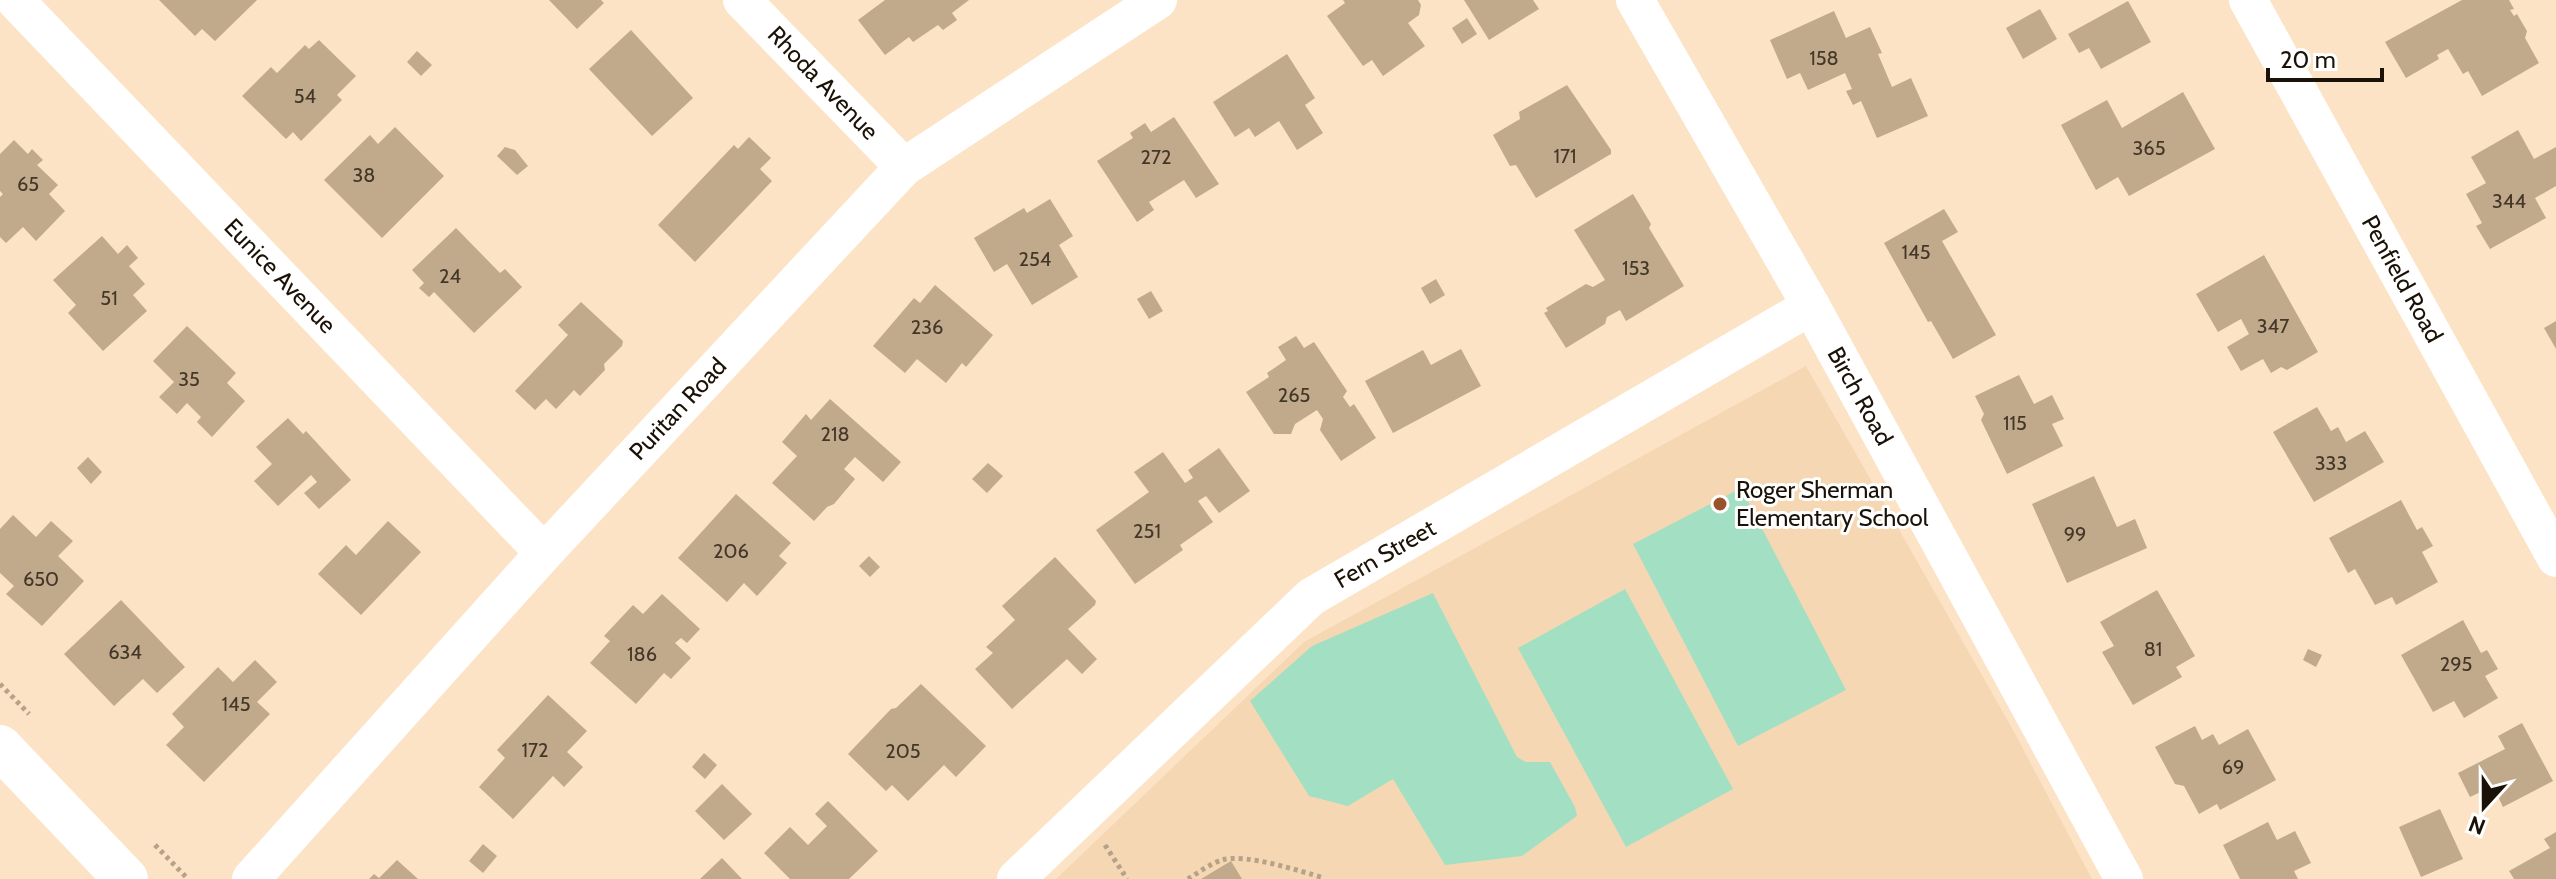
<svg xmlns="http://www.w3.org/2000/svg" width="2556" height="879" font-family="Cabin,sans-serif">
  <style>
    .built { fill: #f6d7b3 }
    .green { fill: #a3e0c3 }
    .building { fill: #c1a98c }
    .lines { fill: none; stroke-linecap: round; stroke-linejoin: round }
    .path { stroke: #b6a189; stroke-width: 5; stroke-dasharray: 4 4; stroke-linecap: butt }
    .minor { stroke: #fff; stroke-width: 38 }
    .tertiary { stroke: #fff; stroke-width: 44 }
    .poi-dot { fill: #99532a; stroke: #fff; stroke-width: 3 }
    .labels { text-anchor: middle; stroke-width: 6; stroke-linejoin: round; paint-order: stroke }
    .number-label { font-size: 20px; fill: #443728 }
    .street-label { font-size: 24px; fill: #1a1107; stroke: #fff }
    .poi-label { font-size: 24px; fill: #1a1107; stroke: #fff; text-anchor: start }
  </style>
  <rect width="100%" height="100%" fill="#fde3c5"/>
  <polygon class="built" points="1806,366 2012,728 2092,879 1056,879 1304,642"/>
  <g class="green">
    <polygon points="1741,488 1846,690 1738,746 1633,544"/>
    <polygon points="1625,589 1733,789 1626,847 1518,648"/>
    <polygon points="1433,593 1517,757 1526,762 1550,762 1575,807 1577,816 1522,856 1445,865 1393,779 1348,806 1309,796 1250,701 1312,646"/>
  </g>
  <g class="building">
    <polygon points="159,0 257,0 215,41 202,29 195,36"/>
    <polygon points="549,0 601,0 604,3 577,29"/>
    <polygon points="885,0 969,0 952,13 957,20 943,30 938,25 913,42 909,37 885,55 858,20"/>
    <polygon points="1343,0 1418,0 1421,5 1419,15 1408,23 1425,46 1383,76 1372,60 1363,66 1327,16 1345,3"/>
    <polygon points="1464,0 1533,0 1539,9 1489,40"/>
    <polygon points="2462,0 2509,0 2514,9 2510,10 2514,16 2517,14 2527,31 2525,38 2539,63 2482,96 2468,71 2463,74 2448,49 2437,55 2439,59 2406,78 2385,42"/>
    <polygon points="2128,1 2151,42 2101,69 2089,48 2079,53 2068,34"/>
    <polygon points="2040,9 2057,39 2023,59 2006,28"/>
    <polygon points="1834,11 1846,38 1870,27 1882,53 1878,54 1892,87 1911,78 1928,116 1877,138 1861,101 1853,105 1846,91 1852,89 1845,73 1808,90 1800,73 1787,79 1770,40"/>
    <polygon points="1467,18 1477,34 1462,44 1452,28"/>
    <polygon points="631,30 693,98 652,136 589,69"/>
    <polygon points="319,40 356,76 337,95 342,100 301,141 293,132 286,139 242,96 271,67 277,73 305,45 309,49"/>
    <polygon points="417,51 432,65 421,76 407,62"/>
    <polygon points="1287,54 1315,98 1305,105 1323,133 1297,150 1279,121 1255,137 1249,128 1235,137 1213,102"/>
    <polygon points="1567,85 1611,150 1611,154 1536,198 1516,165 1510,166 1493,135 1520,119 1519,112"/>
    <polygon points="2183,92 2215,149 2129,196 2118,177 2096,190 2061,125 2107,100 2122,128"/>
    <polygon points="1174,117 1219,184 1196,198 1184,180 1149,202 1154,210 1137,222 1097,161 1133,138 1130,133 1145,123 1151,132"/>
    <polygon points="395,127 444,176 382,238 324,180 370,135 378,144"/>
    <polygon points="2518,130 2534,159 2556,147 2556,186 2535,198 2546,218 2490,249 2476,226 2482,223 2466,194 2486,183 2471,157"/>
    <polygon points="749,137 771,158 760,169 772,181 695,262 658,225 734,145 738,149"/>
    <polygon points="14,140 28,154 32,149 43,160 37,165 58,185 49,194 65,211 36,241 23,227 6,243 0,237 0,197 3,194 0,191 0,154"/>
    <polygon points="505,147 515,150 528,166 517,175 497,156"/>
    <polygon points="1633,194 1651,224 1649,228 1684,286 1626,321 1620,310 1607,317 1605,324 1566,348 1544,313 1548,311 1546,308 1586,284 1593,287 1605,280 1574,230"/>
    <polygon points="1050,199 1073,236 1059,245 1078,277 1032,305 1007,264 994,272 974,238 1024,208 1027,213"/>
    <polygon points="1944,209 1958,232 1942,241 1996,335 1953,359 1931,321 1928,322 1884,243"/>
    <polygon points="456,228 500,273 505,269 522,287 474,333 434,292 429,297 419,288 424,283 412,270"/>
    <polygon points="102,236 118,254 127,245 138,258 129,266 145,284 133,295 147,311 103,351 68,313 76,305 53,280"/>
    <polygon points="2264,255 2318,352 2287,370 2281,367 2271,373 2263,359 2241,371 2227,347 2249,334 2241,319 2218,332 2196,294"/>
    <polygon points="1436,279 1445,295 1430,304 1421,288"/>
    <polygon points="935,285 993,335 966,367 962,363 946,383 917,359 905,373 873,346 914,298 920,303"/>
    <polygon points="1151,291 1163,311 1149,319 1137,299"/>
    <polygon points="581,302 623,341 622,346 604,364 605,370 580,396 574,390 556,409 546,399 535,410 515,391 568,335 558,325"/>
    <polygon points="2556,321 2556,349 2544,328"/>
    <polygon points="187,326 236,373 227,383 245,401 212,437 197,422 201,417 187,403 177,414 159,397 174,382 153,361"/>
    <polygon points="1296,336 1304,348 1314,342 1347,391 1343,397 1350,407 1354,404 1376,438 1341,461 1320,430 1323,419 1317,410 1295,424 1291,434 1274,434 1246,392 1269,377 1267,373 1286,360 1278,347"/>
    <polygon points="1461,349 1481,386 1393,433 1365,381 1423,350 1431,365"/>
    <polygon points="2019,375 2034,404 2052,395 2064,419 2052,424 2063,446 2007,474 1981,420 1984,414 1975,396"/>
    <polygon points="830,399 901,462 883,482 855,457 844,469 855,479 834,504 827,507 814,521 772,483 797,456 782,442 806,414 811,420"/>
    <polygon points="2317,407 2331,431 2338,427 2346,442 2365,431 2384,462 2314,502 2273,432"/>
    <polygon points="288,418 303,434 306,431 351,480 319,509 304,493 317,482 311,475 278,506 254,481 272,464 256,447"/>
    <polygon points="1219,448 1250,491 1219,513 1206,496 1198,501 1213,522 1180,545 1183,550 1135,584 1096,530 1149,492 1134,472 1163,452 1185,483 1193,478 1188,470"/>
    <polygon points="88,457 102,472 91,484 77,468"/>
    <polygon points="988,463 1003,476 987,493 972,479"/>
    <polygon points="2094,476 2117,527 2135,519 2147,548 2067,583 2032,504"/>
    <polygon points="736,494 791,543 779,556 787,563 757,596 744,583 727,602 678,558"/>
    <polygon points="2401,500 2417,530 2422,527 2433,546 2422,552 2438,582 2396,605 2392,597 2375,605 2355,569 2348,573 2329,538"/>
    <polygon points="13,515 36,537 51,521 73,541 58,556 84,581 42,626 6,594 14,586 0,573 0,529"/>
    <polygon points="388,521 421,552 361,615 318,574 346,545 356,555"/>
    <polygon points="869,556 880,567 870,577 859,566"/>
    <polygon points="1055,557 1096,601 1095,605 1068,629 1097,659 1082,674 1067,659 1012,709 975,669 993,653 986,647 1015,620 1002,606"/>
    <polygon points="2157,590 2195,656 2176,667 2182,677 2133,705 2102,652 2114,646 2100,622"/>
    <polygon points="662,594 700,629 687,643 681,638 675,643 691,658 671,679 664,673 636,704 590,663 610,641 604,636 633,605 643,614"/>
    <polygon points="121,600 185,667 157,693 143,679 114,706 64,654"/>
    <polygon points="2463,620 2481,653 2487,650 2498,669 2485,676 2498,698 2464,718 2454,701 2433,712 2401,655"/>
    <polygon points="2308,649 2322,655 2316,667 2303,660"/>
    <polygon points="255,660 277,682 257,702 270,714 204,782 166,745 184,727 172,714 218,667 233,682"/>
    <polygon points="921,684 986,746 956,777 944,765 908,801 892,785 886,791 848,754 891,709 896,708"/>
    <polygon points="548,695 587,731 567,752 583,767 564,787 553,776 513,819 479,787 505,758 497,750"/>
    <polygon points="2522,723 2553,781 2503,807 2493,786 2470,797 2458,773 2505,749 2498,736"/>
    <polygon points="2195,726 2202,740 2213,734 2219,745 2248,729 2276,780 2220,810 2217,804 2199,814 2184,786 2175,784 2155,747"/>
    <polygon points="704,753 717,765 705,779 692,767"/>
    <polygon points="722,784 752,814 724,840 695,811"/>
    <polygon points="828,801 878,851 849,879 790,879 764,853 790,827 808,845 827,826 815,814"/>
    <polygon points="2440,809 2463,859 2421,877 2399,827"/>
    <polygon points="2268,822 2277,840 2295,831 2311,863 2294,871 2298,879 2240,879 2223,845"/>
    <polygon points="2556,832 2556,879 2514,879 2509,871 2550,848 2544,839"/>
    <polygon points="483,844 497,856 483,873 469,861"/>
    <polygon points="722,858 742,879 700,879"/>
    <polygon points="397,860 418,879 369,879 374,874 379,878"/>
    <polygon points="1231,861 1242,879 1201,879"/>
  </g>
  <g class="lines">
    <g class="path">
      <polyline points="0,684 29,714"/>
      <polyline points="155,845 188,879"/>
      <polyline points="1105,845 1127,879"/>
      <path d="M1188,879C1198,873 1211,863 1222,860C1245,853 1300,871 1324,878"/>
    </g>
    <g class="minor">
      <polyline points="15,0 544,553"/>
      <polyline points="742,0 904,167"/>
      <polyline points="1635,0 1811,306 2124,879"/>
      <polyline points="2248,0 2556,558"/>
      <polyline points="251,879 544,553 904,167 1158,0"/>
      <polyline points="1016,879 1311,597 1811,306"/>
    </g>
    <polyline class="tertiary" points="0,747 126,879"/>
  </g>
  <circle class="poi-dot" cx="1720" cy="504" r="8"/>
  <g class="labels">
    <g class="number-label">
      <text x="1824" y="65">158</text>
      <text x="305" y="103">54</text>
      <text x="2149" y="155">365</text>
      <text x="1565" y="163">171</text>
      <text x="1156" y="164">272</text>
      <text x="364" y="182">38</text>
      <text x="28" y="191">65</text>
      <text x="2509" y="208">344</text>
      <text x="1916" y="259">145</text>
      <text x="1035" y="266">254</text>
      <text x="1636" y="275">153</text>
      <text x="450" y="283">24</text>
      <text x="109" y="305">51</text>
      <text x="2273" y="333">347</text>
      <text x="927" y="334">236</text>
      <text x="189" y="386">35</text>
      <text x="1294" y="402">265</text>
      <text x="2015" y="430">115</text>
      <text x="835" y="441">218</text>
      <text x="2331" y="470">333</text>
      <text x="1147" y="538">251</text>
      <text x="2075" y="541">99</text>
      <text x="731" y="558">206</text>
      <text x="41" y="586">650</text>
      <text x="2153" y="656">81</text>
      <text x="125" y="659">634</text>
      <text x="642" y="661">186</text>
      <text x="2456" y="671">295</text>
      <text x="236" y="711">145</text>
      <text x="535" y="757">172</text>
      <text x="903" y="758">205</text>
      <text x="2233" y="774">69</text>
    </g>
    <g class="street-label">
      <text transform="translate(823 83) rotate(46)" y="8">Rhoda Avenue</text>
      <text transform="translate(280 276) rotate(46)" y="8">Eunice Avenue</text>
      <text transform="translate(2402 279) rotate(61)" y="8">Penfield Road</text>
      <text transform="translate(1860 396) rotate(61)" y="8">Birch Road</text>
      <text transform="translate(678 409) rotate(-47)" y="8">Puritan Road</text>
      <text transform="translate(1385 554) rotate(-30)" y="8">Fern Street</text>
    </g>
    <g class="poi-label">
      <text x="1736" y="498">Roger Sherman<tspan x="1736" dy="28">Elementary School</tspan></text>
    </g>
  </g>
  <g transform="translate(2484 807) rotate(201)" stroke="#ffffff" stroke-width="6" paint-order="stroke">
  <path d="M0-6L14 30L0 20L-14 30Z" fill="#1a1107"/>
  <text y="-12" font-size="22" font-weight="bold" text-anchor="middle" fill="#1a1107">N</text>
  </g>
  <path d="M2268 68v12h114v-12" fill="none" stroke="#1a1107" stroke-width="4"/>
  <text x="2280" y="68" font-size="24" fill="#1a1107" stroke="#ffffff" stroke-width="6" paint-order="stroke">20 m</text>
</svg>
